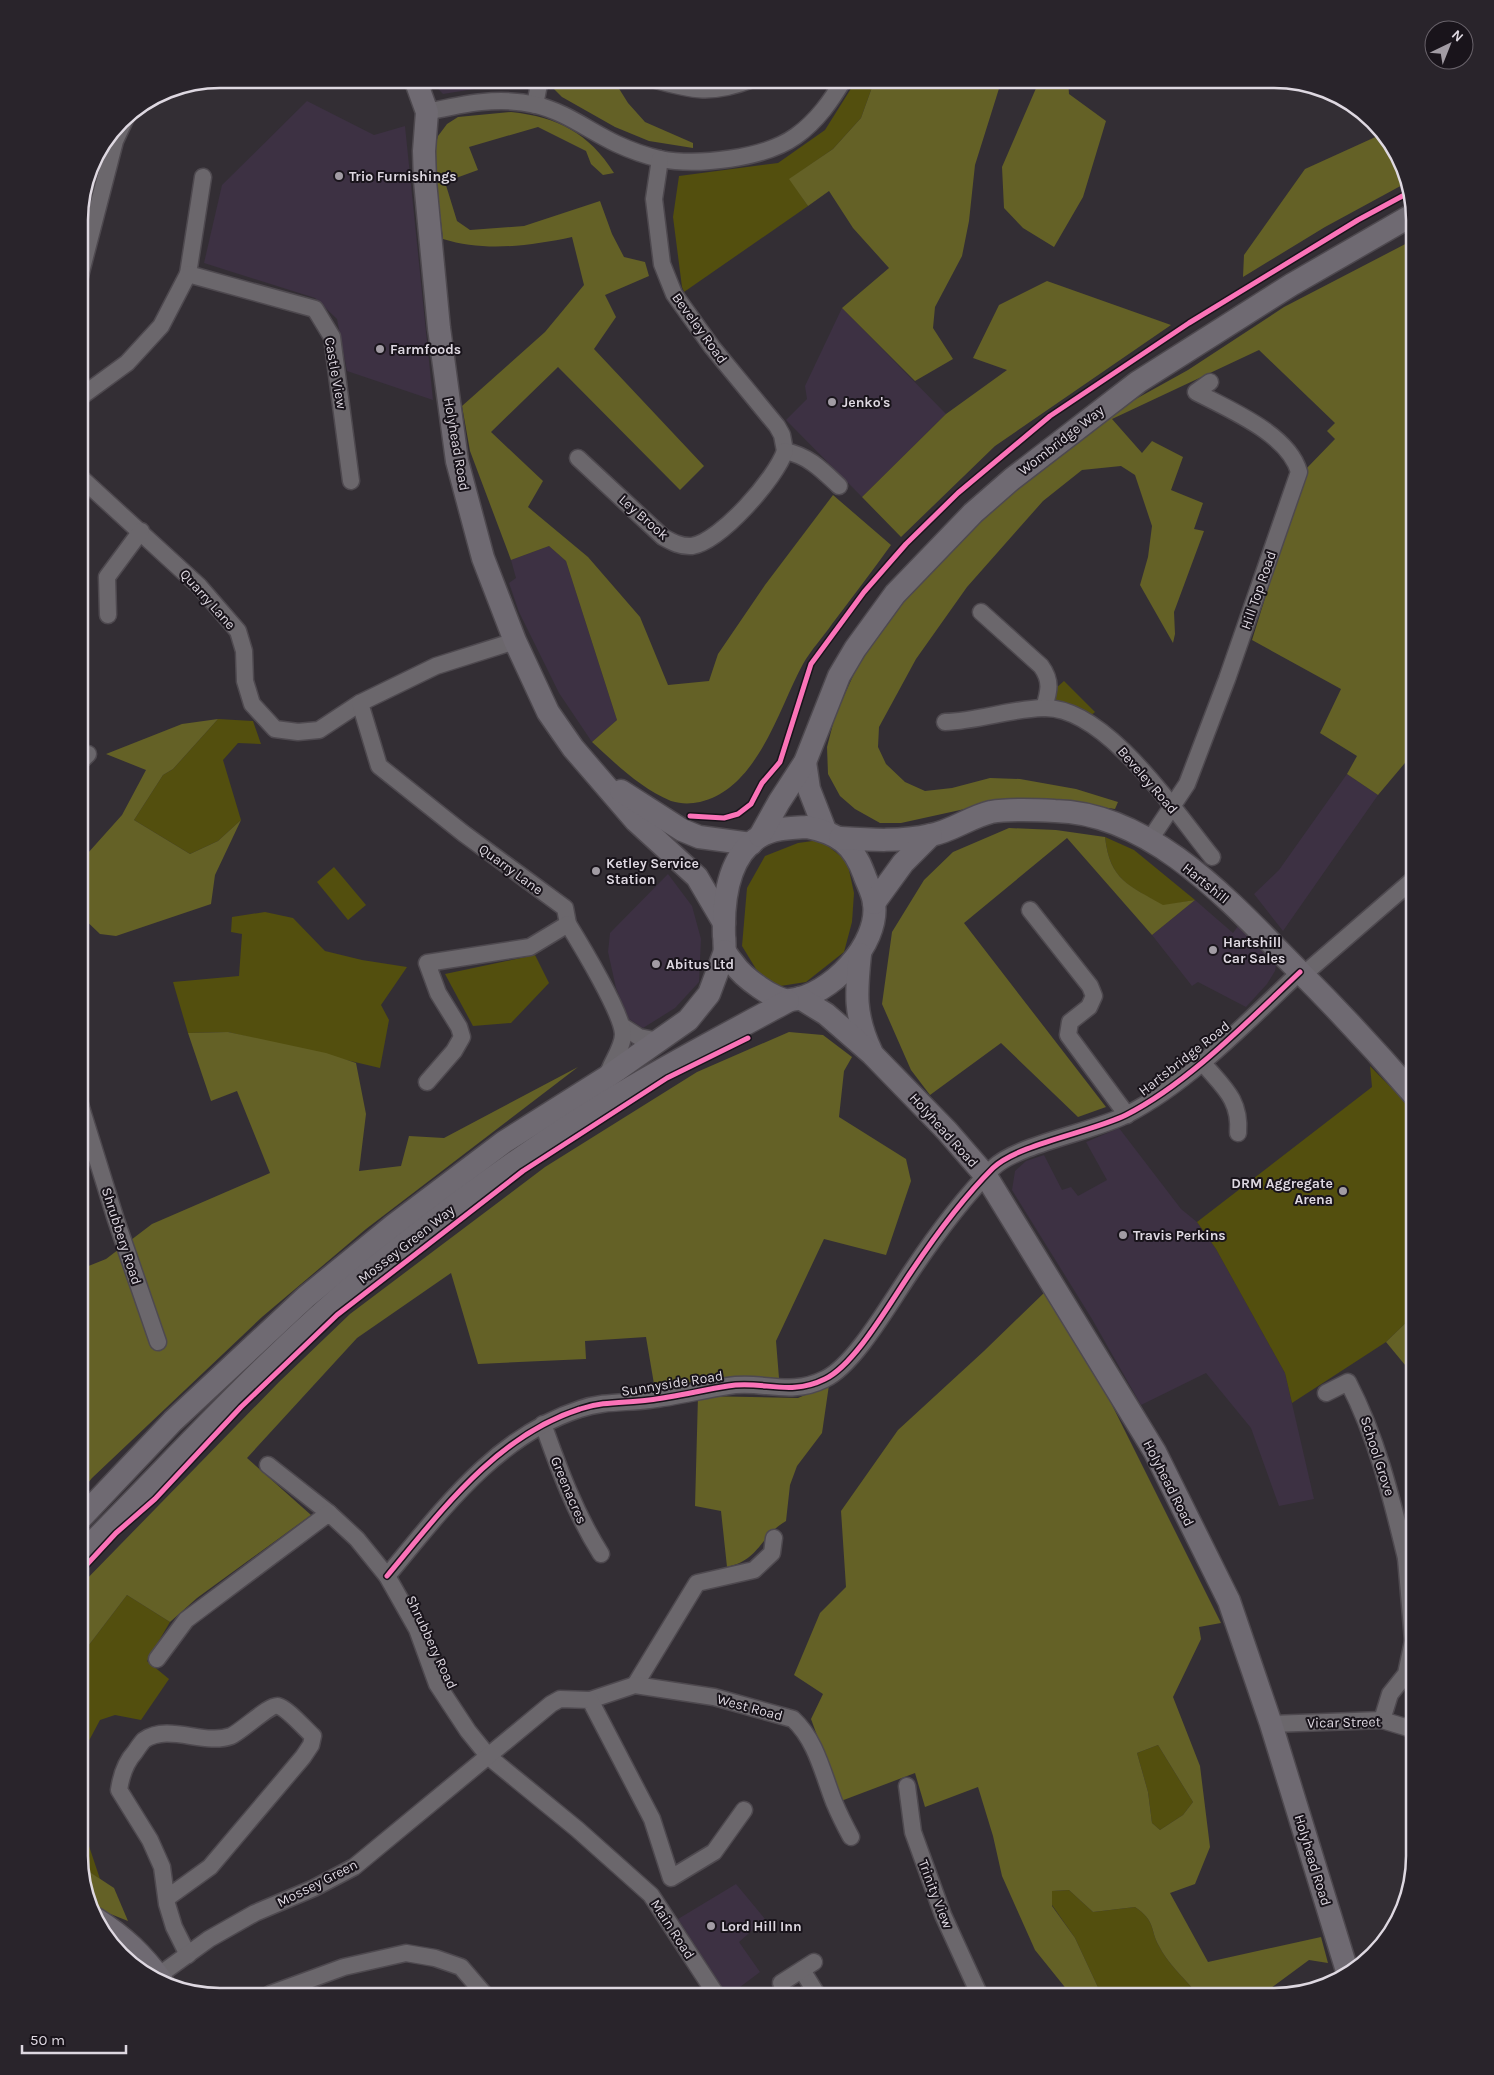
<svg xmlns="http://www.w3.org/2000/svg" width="1494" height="2075" font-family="Karla,sans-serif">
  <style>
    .built { fill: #3d3143 }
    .green { fill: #534f0e }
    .forest { fill: #646126; fill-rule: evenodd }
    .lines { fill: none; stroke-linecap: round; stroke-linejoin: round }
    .street-casing { stroke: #4e494f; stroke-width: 19 }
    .secondary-casing { stroke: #4e494f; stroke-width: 25 }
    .street { stroke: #6b676c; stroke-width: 16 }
    .secondary { stroke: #6f6a72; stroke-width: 22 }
    .cycleway-casing { stroke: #19141b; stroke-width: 8 }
    .cycleway { stroke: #fb73b8; stroke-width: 5 }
    .poi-dot { fill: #a29ca4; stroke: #19141b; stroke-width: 2 }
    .labels { text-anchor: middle; stroke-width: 4; stroke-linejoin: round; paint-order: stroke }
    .poi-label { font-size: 14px; font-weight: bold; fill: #ded8e1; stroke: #19141b; text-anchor: start }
    .street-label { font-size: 14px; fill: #ded8e1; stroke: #19141b }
    .rim { fill: none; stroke: #ded8e1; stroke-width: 2.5 }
  </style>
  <rect width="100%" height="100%" fill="#332e34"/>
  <g class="built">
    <polygon points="429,79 496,79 493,86 443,94"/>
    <polygon points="307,101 374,135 405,126 433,400 347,371 337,319 315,298 204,263 222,185"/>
    <polygon points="842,308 946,414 862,497 786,420 807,399 805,386"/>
    <polygon points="549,546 566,561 617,720 592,742 559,693 519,612 509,583 516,578 511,560"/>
    <polygon points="1347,774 1378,795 1283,931 1254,894 1279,870"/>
    <polygon points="668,874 692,906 701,939 699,982 675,1008 643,1028 629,1019 616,988 608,952 610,933"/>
    <polygon points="1195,900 1233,933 1238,926 1276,965 1275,971 1267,984 1246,1007 1198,982 1192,986 1152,935"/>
    <polygon points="1119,1128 1181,1209 1197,1222 1216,1249 1285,1373 1314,1499 1279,1506 1251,1428 1206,1373 1141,1405 1092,1319 1012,1190 1015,1171 1026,1161 1044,1155 1062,1190 1071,1187 1078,1196 1107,1180 1086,1142"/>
    <polygon points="736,1884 765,1919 739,1942 760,1972 728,1996 678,1919"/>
  </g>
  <g class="green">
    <polygon points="496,79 530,79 524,88 493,86"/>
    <polygon points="857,79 875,79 861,118 833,149 790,179 808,206 684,292 682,287 673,217 679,176 778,163 825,130"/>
    <polygon points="111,135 99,163 79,246 79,210 93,157"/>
    <polygon points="1064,681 1095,712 1088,718 1059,704 1056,700 1055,689"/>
    <polygon points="218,719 253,721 261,744 238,743 223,760 241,820 218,841 190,854 134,820 163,775 173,769"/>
    <path d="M1105,837L1134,850L1195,900L1163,906C1129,885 1110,881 1105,837Z"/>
    <polygon points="820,840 847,861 854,893 852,922 844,952 806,982 774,987 756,969 742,946 747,888 765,856 798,843"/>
    <polygon points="334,867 366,905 348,920 317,882"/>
    <polygon points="265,912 293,918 325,951 362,960 407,967 381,1005 389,1020 380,1068 228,1032 188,1033 173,982 239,976 242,934 231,932 232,917"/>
    <polygon points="535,955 549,983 511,1023 473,1026 445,974"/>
    <polygon points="1370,1066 1415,1112 1415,1314 1386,1342 1292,1403 1285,1373 1216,1249 1197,1222 1372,1087"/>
    <polygon points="127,1595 170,1622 147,1661 169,1679 141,1720 115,1715 100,1720 84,1750 79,1768 79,1658"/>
    <polygon points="1158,1745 1193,1802 1183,1815 1160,1830 1152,1823 1148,1792 1137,1753"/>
    <polygon points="79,1816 100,1879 82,1867 79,1856"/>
    <path d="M1069,1890L1093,1912L1135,1907C1156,1921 1150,1930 1159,1946C1167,1962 1182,1976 1193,1989L1196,1996H1102L1075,1938L1052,1905V1891Z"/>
  </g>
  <g class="forest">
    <polygon points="551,79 613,79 628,103 645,122 693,143 693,148 649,141 615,127 562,97 553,88"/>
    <polygon points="875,79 1002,79 975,165 969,221 962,256 935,307 933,328 953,359 915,381 842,308 889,268 853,228 829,191 808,206 789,179 833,149 861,118"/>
    <polygon points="1040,79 1068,79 1069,94 1106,121 1083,197 1054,247 1023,228 1004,208 1002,167"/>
    <path d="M511,112C558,117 589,133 614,173L603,175L591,164L586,151L538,127L469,147L478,170L445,182L457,221L470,230L524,226L600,201L612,234L624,257L645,262L649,276L605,295L616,317L594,349L704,466L680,490L558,367L491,432L543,481L528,507L588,557L640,617L668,685L709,681L718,654L765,585L833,495L891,545C872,571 852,598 832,624C823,637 811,650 803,664C778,710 758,788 700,802C690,804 681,804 671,801C640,788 616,764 592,742L617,720L566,561L549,546L511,560L470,451L462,406L545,332L584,285L572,237C530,246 484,252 443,239L433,155L438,136L447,124L458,117Z"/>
    <polygon points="1382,134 1396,149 1406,183 1325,227 1243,277 1244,255 1305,169"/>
    <polygon points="1415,239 1415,751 1378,795 1347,774 1357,756 1320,733 1341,689 1252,640 1305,470 1335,439 1327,431 1335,423 1259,350 1112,419 1142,453 1152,441 1183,457 1171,490 1203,503 1194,529 1204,531 1174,612 1175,634 1173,643 1140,585 1148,557 1152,526 1135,475 1121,466 1082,470 1043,501 967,587 916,659 879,727 878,747 886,764 905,782 925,791 952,788 990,778 1020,779 1076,789 1118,802 1115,809 1042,798 992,803 901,823 880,823 855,809 840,796 828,774 827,747 835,716 861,658 901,604 984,517 1048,460 1107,415 1188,370 1284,307"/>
    <polygon points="1047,281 1171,325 995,446 901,537 862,497 946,414 1007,370 973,358 999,305"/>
    <polygon points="218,719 173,769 163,775 134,820 190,854 218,841 241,820 215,875 211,904 116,936 100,934 79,914 79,863 122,815 146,770 106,754 182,724"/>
    <path d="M1009,828L1056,830L1105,837C1110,881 1129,885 1163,905L1195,900L1152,935L1067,838L964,923L1106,1107L1078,1117L1001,1043L930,1095L911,1070L882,1004L892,932L924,880L953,852Z"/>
    <polygon points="228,1032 326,1053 356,1063 366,1114 359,1171 401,1166 409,1136 444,1138 578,1067 366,1229 262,1317 92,1478 79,1494 79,1253 86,1267 106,1259 152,1224 270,1173 237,1091 211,1101 188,1033"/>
    <polygon points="789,1032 823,1035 852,1057 844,1071 839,1117 906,1159 911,1181 886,1255 824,1239 776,1341 779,1378 654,1384 646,1337 585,1341 586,1359 478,1364 451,1273 357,1338 247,1458 311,1515 197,1598 170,1622 127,1595 79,1658 79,1587 279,1382 350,1314 545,1167 697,1072"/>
    <path d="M1046,1291L1107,1395L1221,1623L1199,1627L1201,1639L1173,1697L1200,1766L1210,1847L1195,1884L1170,1893L1208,1962L1321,1937L1328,1963L1309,1960L1260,1996H1196L1193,1989C1182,1976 1167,1962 1159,1946C1150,1930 1156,1921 1135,1907L1093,1912L1069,1890L1052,1891V1906L1075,1938L1102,1996H1072L1035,1950L1002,1876L993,1836L978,1787L925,1807L915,1773L841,1801L811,1719L823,1694L794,1675L820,1613L846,1587L841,1511L898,1430L984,1351ZM1158,1745L1193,1802L1183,1815L1160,1830L1152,1823L1148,1792L1137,1753Z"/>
    <polygon points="1415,1314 1415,1377 1386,1342"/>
    <path d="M829,1385L822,1433L797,1466L790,1485L786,1521C760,1536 760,1560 727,1567L721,1511L695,1506L698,1396L798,1398Z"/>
    <polygon points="82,1867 114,1888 128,1921 93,1907"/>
  </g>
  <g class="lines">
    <defs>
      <g id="street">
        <path d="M652,79C693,91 712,95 753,79"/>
        <polyline points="535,105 540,79"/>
        <path d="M427,112C463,104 499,96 536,105C566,112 589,131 617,144C630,150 647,156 660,159C697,166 764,159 796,136C817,121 831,101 844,79"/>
        <path d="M660,159L654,199L662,264L674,294L712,347L777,426L782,435L785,451C809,456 822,470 839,486"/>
        <polyline points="188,274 203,177"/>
        <polyline points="79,280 115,141 128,113"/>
        <polyline points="79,398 127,363 161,326 188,274 315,309 332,337 351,481"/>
        <path d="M578,458L663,537C672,542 681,547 692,546C721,541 776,478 785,451"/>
        <polyline points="79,476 199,586 238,631 244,651 245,681 252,704 275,729 298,732 319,730 360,703"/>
        <path d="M981,612L1041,666C1052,681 1049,691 1044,708"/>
        <polyline points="108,615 107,577 141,531"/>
        <polyline points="515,641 436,666 360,703 379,766 463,833 565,908 568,924"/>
        <path d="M945,722C978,721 1010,709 1043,708C1105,705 1176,813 1212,857"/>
        <polyline points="79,763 88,754"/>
        <path d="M1149,841L1187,784L1227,679L1299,472C1289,434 1228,409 1196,392L1210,382"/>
        <polyline points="1030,910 1090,986 1094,996 1089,1007 1070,1022 1068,1035 1127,1115"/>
        <polyline points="1303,975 1415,878"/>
        <polyline points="622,1026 639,1037 659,1041"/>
        <path d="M1202,1062C1222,1086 1241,1099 1238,1133"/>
        <path d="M427,1082L454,1051L462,1037L459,1027L438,993L427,963L530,947L568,924C581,945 622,1013 623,1034C623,1049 610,1063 607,1077"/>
        <polyline points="79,1101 116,1220 158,1342"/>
        <path d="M1326,1393L1348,1382C1377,1438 1391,1496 1406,1558L1415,1551"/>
        <path d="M543,1424C559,1469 575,1513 601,1554"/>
        <polyline points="268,1465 329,1513"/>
        <polyline points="1406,1558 1413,1641 1415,1641"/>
        <path d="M387,1576C442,1510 496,1436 580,1409C603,1401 626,1403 649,1400C676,1397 702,1390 728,1386C763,1380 789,1397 825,1379C855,1365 891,1301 911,1272C935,1236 962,1199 993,1168C1018,1144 1092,1132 1126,1115C1189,1083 1249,1020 1300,972"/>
        <polyline points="157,1659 186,1620 329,1513 357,1539 387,1576 417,1629 437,1684 468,1731 489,1757 577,1829 651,1895 717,1996"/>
        <polyline points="635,1685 697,1583 754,1570 772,1553 774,1538"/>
        <path d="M590,1700L635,1685L714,1697L793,1719C816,1740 823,1774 834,1802C839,1814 845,1826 851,1837"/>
        <polyline points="1382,1720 1390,1694 1406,1674 1413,1641"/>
        <polyline points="1271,1724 1382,1720 1415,1730"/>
        <polyline points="907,1786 913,1832 943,1915 980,1996"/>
        <path d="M167,1898L210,1867L303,1757L311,1745L313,1736C305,1729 287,1708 278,1706C270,1704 242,1731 231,1736C204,1746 169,1723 144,1740C141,1743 137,1749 135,1752C125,1763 121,1776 119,1790L150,1840L162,1867L167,1904L174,1927L188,1955"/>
        <polyline points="802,1970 818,1996"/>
        <polyline points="158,1976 209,1939 255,1913 314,1888 354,1867 551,1704 560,1699 590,1700 652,1819 671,1878 714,1852 744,1810"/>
        <polyline points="781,1983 814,1962"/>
        <polyline points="270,1994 344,1967 406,1953 435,1958 461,1967 486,1996"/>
      </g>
      <g id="secondary">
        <polyline points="415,79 427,112 424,151 425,181 439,328 457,461 483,558 515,641 548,712 573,748 636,821 697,877 724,923"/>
        <polyline points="805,762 809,789 825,830"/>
        <polyline points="621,791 682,830 699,837 751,844"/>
        <path d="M807,827C838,833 853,844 864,874C867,883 873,893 874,903C880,944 830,996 790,1000C775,1002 742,976 734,964C731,960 727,956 725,951C724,947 725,941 724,936C723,903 727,857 759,837C773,828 791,828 807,827Z"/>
        <polyline points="760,836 779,802 805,762 839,676 855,649 895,594 973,513 1012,479 1138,382 1291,285 1414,214"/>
        <path d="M840,838C871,840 901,842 931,835C952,831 970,817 991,812C1008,809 1037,810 1055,811C1154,813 1235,907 1299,971C1340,1012 1378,1053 1415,1096"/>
        <polyline points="874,903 903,863 931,835"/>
        <path d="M860,954C856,992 854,1015 871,1051"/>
        <polyline points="800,998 826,1014 872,1054 947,1131 986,1176 1155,1452 1229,1601 1271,1724 1348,1974"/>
        <polyline points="79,1520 173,1421 306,1297 394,1225 504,1142 607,1077 688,1020 709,994 725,951"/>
        <path d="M79,1556C182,1453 278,1343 393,1253C469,1193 549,1135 632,1087C683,1057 736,1029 788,1001"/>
        <path d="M96,1919C124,1937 142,1954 162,1981"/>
      </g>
    </defs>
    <use href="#street" class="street-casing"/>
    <use href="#secondary" class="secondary-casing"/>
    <use href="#street" class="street"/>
    <use href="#secondary" class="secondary"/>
    <defs>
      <g id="cycleway">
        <polyline points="690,816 724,818 738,814 751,804 762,783 780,762 811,664 864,592 906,544 958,493 1050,416 1189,323 1358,220 1408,193"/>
        <polyline points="79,1573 116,1533 155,1499 241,1407 337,1315 523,1171 667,1078 748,1038"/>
        <path d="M387,1576C442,1510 496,1436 580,1409C603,1401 626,1403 649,1400C676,1397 702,1390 728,1386C763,1380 789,1397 825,1379C855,1365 891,1301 911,1272C935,1236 962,1199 993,1168C1018,1144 1092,1132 1126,1115C1189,1083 1249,1020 1300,972"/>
      </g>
    </defs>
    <use href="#cycleway" class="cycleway-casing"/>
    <use href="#cycleway" class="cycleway"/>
  </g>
  <g class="poi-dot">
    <circle cx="339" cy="176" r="5"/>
    <circle cx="380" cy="349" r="5"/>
    <circle cx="832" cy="402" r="5"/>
    <circle cx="596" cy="871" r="5"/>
    <circle cx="1213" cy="950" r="5"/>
    <circle cx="656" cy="964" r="5"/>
    <circle cx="1343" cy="1191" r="5"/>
    <circle cx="1123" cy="1235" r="5"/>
    <circle cx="711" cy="1926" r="5"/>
  </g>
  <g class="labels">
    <g class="poi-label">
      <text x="349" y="181">Trio Furnishings</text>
      <text x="390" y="354">Farmfoods</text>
      <text x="842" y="407">Jenko's</text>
      <text x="606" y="868">Ketley Service<tspan x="606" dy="16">Station</tspan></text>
      <text x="1223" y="947">Hartshill<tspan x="1223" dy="16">Car Sales</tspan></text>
      <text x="666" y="969">Abitus Ltd</text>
      <text x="1333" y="1188" text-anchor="end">DRM Aggregate<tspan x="1333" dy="16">Arena</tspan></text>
      <text x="1133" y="1240">Travis Perkins</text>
      <text x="721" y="1931">Lord Hill Inn</text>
    </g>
    <g class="street-label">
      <text transform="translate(700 328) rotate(54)" y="5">Beveley Road</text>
      <text transform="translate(336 373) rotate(80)" y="5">Castle View</text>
      <text transform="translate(1061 440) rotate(-38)" y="5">Wombridge Way</text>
      <text transform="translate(457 444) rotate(80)" y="5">Holyhead Road</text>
      <text transform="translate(644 517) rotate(41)" y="5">Ley Brook</text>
      <text transform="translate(1258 590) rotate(-71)" y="5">Hill Top Road</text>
      <text transform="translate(208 599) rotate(48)" y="5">Quarry Lane</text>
      <text transform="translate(1148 780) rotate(49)" y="5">Beveley Road</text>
      <text transform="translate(511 869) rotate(36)" y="5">Quarry Lane</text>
      <text transform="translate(1206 883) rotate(39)" y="5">Hartshill</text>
      <text transform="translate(1184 1058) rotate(-38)" y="5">Hartsbridge Road</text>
      <text transform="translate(944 1130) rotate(48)" y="5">Holyhead Road</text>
      <text transform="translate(122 1236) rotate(72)" y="5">Shrubbery Road</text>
      <text transform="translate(406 1244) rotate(-38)" y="5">Mossey Green Way</text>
      <text transform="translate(672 1383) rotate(-9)" y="5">Sunnyside Road</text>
      <text transform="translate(1378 1456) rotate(72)" y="5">School Grove</text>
      <text transform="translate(1169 1483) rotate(63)" y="5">Holyhead Road</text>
      <text transform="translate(569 1490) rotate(67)" y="5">Greenacres</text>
      <text transform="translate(432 1642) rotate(65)" y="5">Shrubbery Road</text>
      <text transform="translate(750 1707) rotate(15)" y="5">West Road</text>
      <text transform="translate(1344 1722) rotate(-1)" y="5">Vicar Street</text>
      <text transform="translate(1313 1860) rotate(73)" y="5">Holyhead Road</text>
      <text transform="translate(317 1883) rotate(-27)" y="5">Mossey Green</text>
      <text transform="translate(936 1894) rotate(69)" y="5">Trinity View</text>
      <text transform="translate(673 1929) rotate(57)" y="5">Main Road</text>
    </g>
  </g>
  <path d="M0 0H1494V2075H0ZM220 88H1274A132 132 0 0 1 1406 220V1856A132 132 0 0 1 1274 1988H220A132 132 0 0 1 88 1856V220A132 132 0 0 1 220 88Z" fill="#29242b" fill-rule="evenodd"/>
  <path class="rim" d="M220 88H1274A132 132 0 0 1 1406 220V1856A132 132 0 0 1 1274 1988H220A132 132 0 0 1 88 1856V220A132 132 0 0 1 220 88Z"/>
  <g transform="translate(1449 45) rotate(43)"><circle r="24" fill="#19141b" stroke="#68626a"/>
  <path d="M0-4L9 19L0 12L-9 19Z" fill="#a29ca4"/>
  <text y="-8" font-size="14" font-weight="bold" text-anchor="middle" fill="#ded8e1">N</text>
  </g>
  <path d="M22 2045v8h104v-8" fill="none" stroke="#ded8e1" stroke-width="2.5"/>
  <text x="30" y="2045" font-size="15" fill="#ded8e1" stroke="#19141b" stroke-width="4" paint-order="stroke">50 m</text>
</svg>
